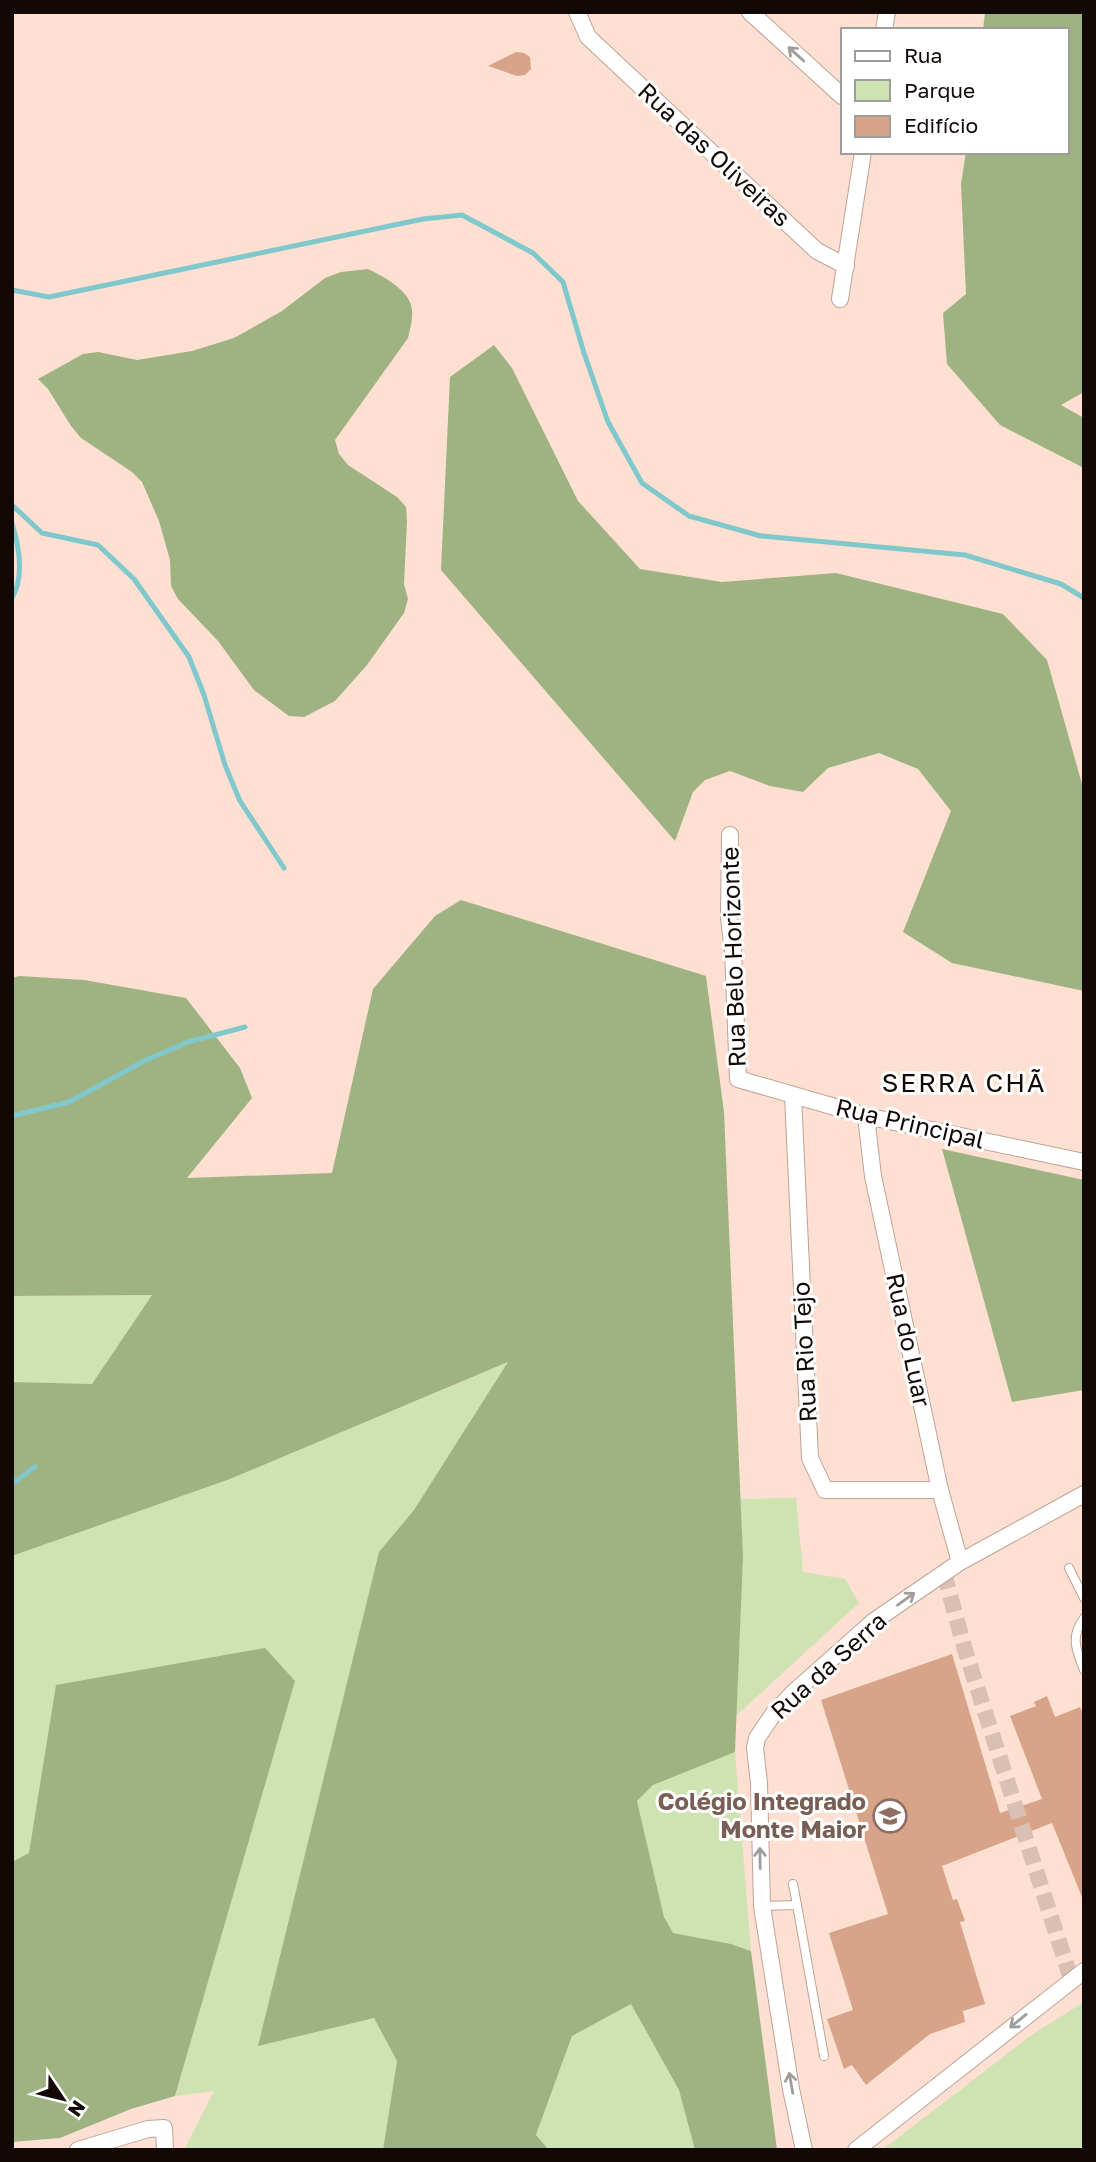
<svg xmlns="http://www.w3.org/2000/svg" width="1096" height="2162" font-family="'Golos Text',sans-serif">
  <style>
    .green { fill: #cee2b2 }
    .forest { fill: #9fb281 }
    .lines { fill: none; stroke-linecap: round; stroke-linejoin: round }
    .stream { stroke: #81c8cc; stroke-width: 5 }
    .building { fill: #d7a489 }
    .minor-tunnel { stroke: #dac0b3; stroke-width: 16; stroke-dasharray: 16 8; stroke-linecap: butt }
    .service-casing { stroke: #bea396; stroke-width: 10 }
    .minor-casing { stroke: #bea396; stroke-width: 18 }
    .service { stroke: #fff; stroke-width: 8 }
    .minor { stroke: #fff; stroke-width: 16 }
    .oneway { stroke: #a09d9b }
    .labels { text-anchor: middle; stroke-width: 6; stroke-linejoin: round; paint-order: stroke }
    .street-label { font-size: 24px; fill: #120906; stroke: #fff }
    .education-label { font-size: 24px; font-weight: bold; fill: #785e54; stroke: #fff; text-anchor: end }
    .neighbourhood-label { font-size: 26px; letter-spacing: 2px; fill: #120906; stroke: #fff }
  </style>
  <rect width="100%" height="100%" fill="#fde0d2"/>
  <g class="green">
    <polygon points="153,1295 92,1384 12,1382 12,1296"/>
    <polygon points="509,1362 414,1510 379,1552 259,2045 374,2018 397,2061 383,2150 184,2150 214,2091 175,2096 295,1681 57,1685 29,1854 12,1862 12,1556 230,1479"/>
    <polygon points="796,1498 803,1572 845,1579 859,1603 736,1716 743,1557 740,1499"/>
    <polygon points="735,1752 751,1951 731,1944 673,1933 664,1917 637,1800 653,1785"/>
    <polygon points="1084,2002 1084,2150 882,2150 1033,2034"/>
    <polygon points="631,2004 679,2090 695,2150 549,2150 536,2136 572,2036"/>
  </g>
  <g class="forest">
    <polygon points="985,12 1084,12 1084,392 1061,405 1084,418 1084,468 1000,425 947,364 943,313 966,294 961,184 966,152 1066,152 1066,30 983,30"/>
    <path d="M368,269C383,276 411,291 412,310C413,320 410,329 408,338L335,440L339,454L348,465L397,497L406,507L407,521L404,584L408,599L404,613L367,665L335,701L304,717L289,716L254,690L218,641L178,599L171,586L170,560L159,521L142,482L132,472L81,438L71,426L48,389L38,379L83,354L98,352L137,360L192,351L234,338L282,311L325,278L341,272Z"/>
    <polygon points="494,345 512,368 578,501 640,569 722,582 836,573 1003,614 1047,660 1084,791 1084,991 952,963 903,932 951,811 918,769 879,753 828,768 803,792 770,786 730,771 705,780 693,792 675,841 441,570 450,377"/>
    <polygon points="461,900 706,976 724,1112 743,1557 735,1752 653,1785 637,1801 664,1917 673,1933 731,1944 751,1951 777,2150 695,2150 679,2090 631,2004 572,2036 536,2135 549,2150 383,2150 397,2061 374,2018 258,2046 379,1552 414,1510 508,1362 230,1479 12,1556 12,1382 92,1384 152,1295 12,1296 12,978 19,976 84,980 186,998 240,1068 252,1098 187,1178 332,1173 373,989 435,916"/>
    <polygon points="942,1149 1084,1180 1084,1390 1012,1402"/>
    <polygon points="265,1648 295,1681 175,2096 131,2109 60,2138 12,2142 12,1862 29,1853 56,1685"/>
  </g>
  <g class="lines">
    <g class="stream">
      <polyline points="12,290 49,297 423,219 462,215 533,253 563,282 584,353 608,422 642,483 689,516 761,536 965,555 1061,584 1084,598"/>
      <polyline points="12,505 42,533 98,545 134,579 189,657 204,695 225,765 240,801 284,868"/>
      <path d="M12,523C19,546 25,576 12,598"/>
      <polyline points="12,1116 69,1102 144,1061 188,1042 245,1027"/>
      <polyline points="12,1484 35,1467"/>
    </g>
  </g>
  <g class="building">
    <polygon points="516,52 524,53 530,57 531,69 525,75 517,76 488,66"/>
    <polygon points="952,1654 1000,1813 1042,1799 1010,1716 1036,1706 1034,1702 1047,1696 1055,1717 1080,1707 1084,1716 1084,1902 1052,1823 942,1866 953,1900 957,1899 965,1921 960,1922 985,2004 963,2011 965,2022 930,2034 866,2085 852,2065 844,2069 827,2019 853,2010 829,1933 888,1914 821,1700"/>
  </g>
  <g class="lines">
    <polyline class="minor-tunnel" points="944,1573 965,1650 1071,1979"/>
    <defs>
      <g id="service">
        <polyline points="1069,1568 1084,1598"/>
        <path d="M1084,1618C1070,1636 1076,1650 1084,1670"/>
        <polyline points="793,1884 797,1905"/>
        <polyline points="762,1906 797,1905 824,2056"/>
      </g>
      <g id="minor">
        <polyline points="577,12 588,37 817,251 846,266"/>
        <polyline points="750,12 842,96"/>
        <polyline points="884,30 887,12"/>
        <polyline points="840,299 863,152"/>
        <polyline points="730,835 729,918 733,951 738,1079 866,1116 1084,1162"/>
        <polyline points="793,1096 810,1458 825,1490 940,1490"/>
        <polyline points="866,1116 873,1176 940,1490 960,1562"/>
        <polyline points="78,2150 148,2129 164,2128 165,2150"/>
        <polyline points="804,2150 791,2089 762,1906 759,1783 755,1748 757,1738 774,1713 793,1693 874,1621 960,1562 1084,1494"/>
        <polyline points="856,2150 1084,1971"/>
      </g>
    </defs>
    <use href="#service" class="service-casing"/>
    <use href="#minor" class="minor-casing"/>
    <use href="#service" class="service"/>
    <use href="#minor" class="minor"/>
  </g>
  <defs><path id="oneway-shaft" d="M-6 0H5M1.5-3L5.5 0L1.5 3" fill="none" stroke-width="1.6" stroke-linecap="round" stroke-linejoin="round" transform="scale(1.75)"/></defs>
  <g class="oneway">
    <use href="#oneway-shaft" transform="translate(796 54) rotate(-138)"/>
    <use href="#oneway-shaft" transform="translate(906 1599) rotate(-36)"/>
    <use href="#oneway-shaft" transform="translate(760 1858) rotate(-91)"/>
    <use href="#oneway-shaft" transform="translate(1018 2021) rotate(141)"/>
    <use href="#oneway-shaft" transform="translate(791 2083) rotate(-100)"/>
  </g>
  <defs>
    <symbol id="school-ring" viewBox="-11 -11 22 22"><circle r="9.5" fill="#fff" stroke="#8d6e63" stroke-width="1.5"/><path d="M0-5L7-2L0 1L-7-2ZM-4 1L0 2.5L4 1V4Q0 6-4 4Z" fill="#8d6e63"/></symbol>
  </defs>
  <g fill-rule="evenodd">
    <use href="#school-ring" x="871" y="1797" width="38" height="38"/>
  </g>
  <g class="labels">
    <g class="street-label">
      <text transform="translate(714 155) rotate(43)" y="8">Rua das Oliveiras</text>
      <text transform="translate(734 957) rotate(-92)" y="8">Rua Belo Horizonte</text>
      <text transform="translate(910 1124) rotate(13)" y="8">Rua Principal</text>
      <text transform="translate(908 1340) rotate(78)" y="8">Rua do Luar</text>
      <text transform="translate(805 1352) rotate(-93)" y="8">Rua Rio Tejo</text>
      <text transform="translate(829 1666) rotate(-42)" y="8">Rua da Serra</text>
    </g>
    <g class="education-label">
      <text x="866" y="1810">Colégio Integrado<tspan x="866" dy="28">Monte Maior</tspan></text>
    </g>
    <g class="neighbourhood-label">
      <text x="964" y="1092">SERRA CHÃ</text>
    </g>
  </g>
  <rect width="1096" height="2162" fill="none" stroke="#120906" stroke-width="28"/>
  <rect x="841" y="28" width="228" height="126" fill="#ffffff" stroke="#a09d9b" stroke-width="2"/>
  <rect x="855" y="51" width="35" height="10" fill="#ffffff" stroke="#a09d9b" stroke-width="2"/>
  <text x="904" y="63" font-size="21" fill="#120906">Rua</text>
  <rect x="855" y="80" width="35" height="21" fill="#cee2b2" stroke="#a09d9b" stroke-width="2"/>
  <text x="904" y="98" font-size="21" fill="#120906">Parque</text>
  <rect x="855" y="116" width="35" height="21" fill="#d7a489" stroke="#a09d9b" stroke-width="2"/>
  <text x="904" y="133" font-size="21" fill="#120906">Edifício</text>
  <g transform="translate(63 2099) rotate(125)" stroke="#ffffff" stroke-width="5" paint-order="stroke">
  <path d="M0-5L12 26L0 18L-12 26Z" fill="#120906"/>
  <text y="-10" font-size="19" font-weight="bold" text-anchor="middle" fill="#120906">N</text>
  </g>
</svg>
